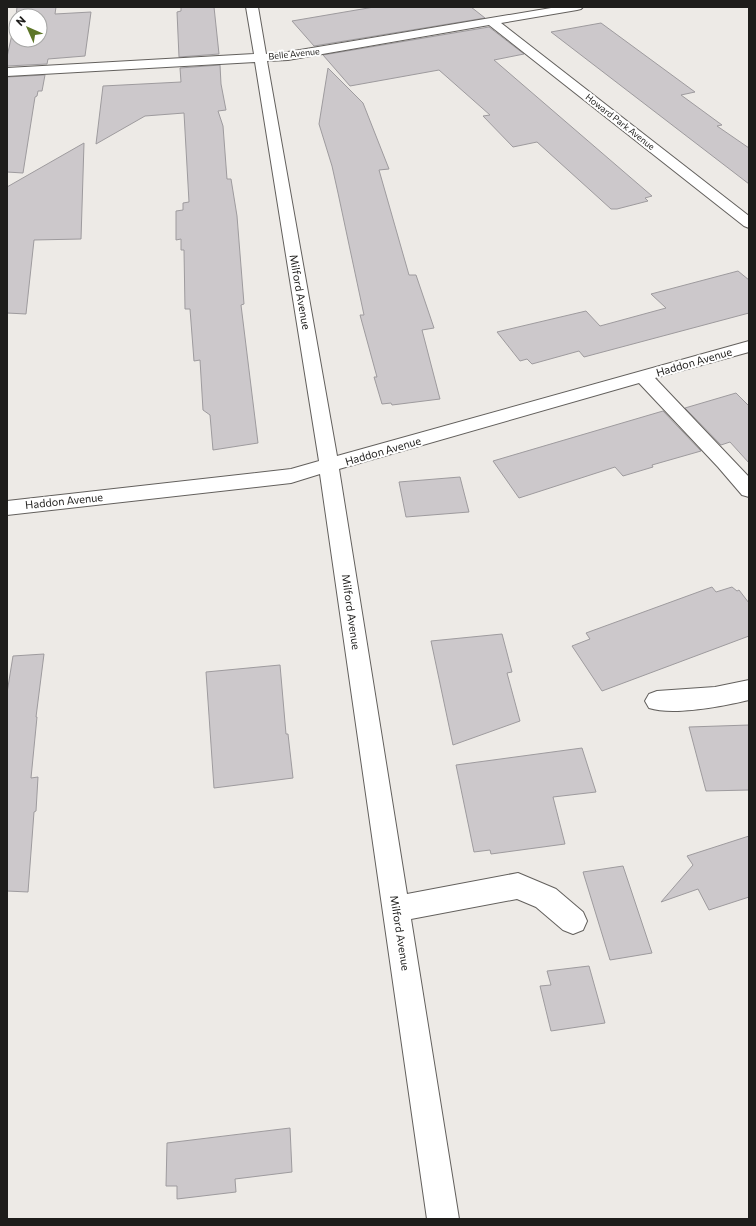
<svg xmlns="http://www.w3.org/2000/svg" width="756" height="1226" font-family="Commissioner,sans-serif">
  <style>
    .building { fill: #ccc8cb; stroke: #9e9b9e }
    .lines { fill: none; stroke-linecap: round; stroke-linejoin: round }
    .minor-casing { stroke: #63605d; stroke-width: 2 }
    .minor { fill: #fff; fill-rule: evenodd }
    .labels { text-anchor: middle; stroke-width: 4; stroke-linejoin: round; paint-order: stroke }
    .far-street-label { font-size: 9px; fill: #1e1d1b; stroke: #fff }
    .street-label { font-size: 11px; fill: #1e1d1b; stroke: #fff }
  </style>
  <rect width="100%" height="100%" fill="#edeae6"/>
  <g class="building">
    <polygon points="17,7 56,7 55,14 91,12 85,56 48,59 47,64 7,66 7,57 16,16 16,40 40,40 40,16 16,16"/>
    <polygon points="181,7 214,7 219,54 179,57 177,12 181,11"/>
    <polygon points="374,7 471,7 485,18 314,46 292,21"/>
    <polygon points="601,23 695,92 681,95 722,125 717,126 749,148 749,184 551,32"/>
    <polygon points="489,27 524,54 494,60 652,196 645,198 648,201 617,209 611,209 537,142 513,147 483,116 490,115 439,70 350,86 323,55"/>
    <polygon points="220,65 221,84 226,110 218,111 223,126 227,179 231,179 237,216 244,304 241,305 258,443 213,450 210,415 203,410 200,360 194,361 190,309 185,309 184,250 181,250 181,239 176,240 176,211 183,210 183,203 189,202 184,113 145,116 96,144 103,86 181,82 180,68"/>
    <polygon points="328,68 363,103 389,169 379,170 409,275 416,275 434,328 422,330 440,399 392,405 391,403 382,404 374,377 377,377 360,315 364,315 338,193 332,166 319,124"/>
    <polygon points="45,75 42,91 38,91 37,96 35,97 23,173 7,172 7,77"/>
    <polygon points="84,143 81,239 34,240 26,314 7,313 7,187"/>
    <polygon points="738,271 749,280 749,313 584,357 579,351 532,364 527,359 520,361 497,332 586,311 600,326 666,308 651,294"/>
    <polygon points="736,393 749,406 749,463 730,442 721,445 685,408"/>
    <polygon points="663,411 701,451 652,465 653,467 623,476 615,467 519,498 493,461"/>
    <polygon points="460,477 469,512 406,517 399,482"/>
    <polygon points="712,587 716,592 732,587 737,591 739,590 749,603 749,636 602,691 572,646 590,639 586,633"/>
    <polygon points="502,634 512,672 507,673 520,721 453,745 431,641"/>
    <polygon points="44,654 36,717 37,717 31,778 38,777 36,811 34,812 28,892 7,891 7,693 13,656"/>
    <polygon points="280,665 286,734 288,734 293,778 214,788 206,672"/>
    <polygon points="749,725 749,790 706,791 689,727"/>
    <polygon points="582,748 596,792 553,797 565,844 491,854 490,850 474,852 456,765"/>
    <polygon points="749,836 749,897 709,910 698,889 661,902 693,865 687,856"/>
    <polygon points="623,866 652,953 610,960 583,872"/>
    <polygon points="589,966 605,1023 551,1031 540,986 551,985 547,971"/>
    <polygon points="290,1128 292,1172 235,1179 236,1192 177,1199 177,1186 166,1186 167,1143"/>
  </g>
  <g class="lines">
    <defs>
      <g id="minor">
        <polygon points="246,7 258,7 266,54 288,52 557,7 583,7 581,9 577,10 501,23 749,216 749,228 744,226 489,25 288,60 267,61 337,456 749,341 749,352 655,378 749,477 749,497 742,495 718,467 639,383 339,469 407,894 518,873 556,889 583,912 587,921 583,930 573,934 563,930 536,907 517,899 411,919 459,1219 427,1219 320,474 291,483 7,515 7,501 291,469 319,461 255,62 7,76 7,68 254,54"/>
        <path d="M749,680V700C724,706 673,716 649,708L645,701L649,694L657,691L715,687Z"/>
      </g>
    </defs>
    <use href="#minor" class="minor-casing"/>
    <use href="#minor" class="minor"/>
  </g>
  <g class="labels">
    <g class="far-street-label">
      <text transform="translate(294 54) rotate(-6)" y="3">Belle Avenue</text>
      <text transform="translate(620 122) rotate(38)" y="3">Howard Park Avenue</text>
    </g>
    <g class="street-label">
      <text transform="translate(300 292) rotate(80)" y="4">Milford Avenue</text>
      <text transform="translate(694 362) rotate(-16)" y="4">Haddon Avenue</text>
      <text transform="translate(383 451) rotate(-16)" y="4">Haddon Avenue</text>
      <text transform="translate(64 501) rotate(-6)" y="4">Haddon Avenue</text>
      <text transform="translate(351 612) rotate(82)" y="4">Milford Avenue</text>
      <text transform="translate(400 933) rotate(81)" y="4">Milford Avenue</text>
    </g>
  </g>
  <rect width="756" height="1226" fill="none" stroke="#1e1d1b" stroke-width="16"/>
  <g transform="translate(28 28) rotate(315)"><circle r="19" fill="#ffffff" stroke="#a5a5a4"/>
  <path d="M0-3L7 15L0 10L-7 15Z" fill="#5d7628"/>
  <text y="-6" font-size="11" font-weight="bold" text-anchor="middle" fill="#1e1d1b">N</text>
  </g>
</svg>
